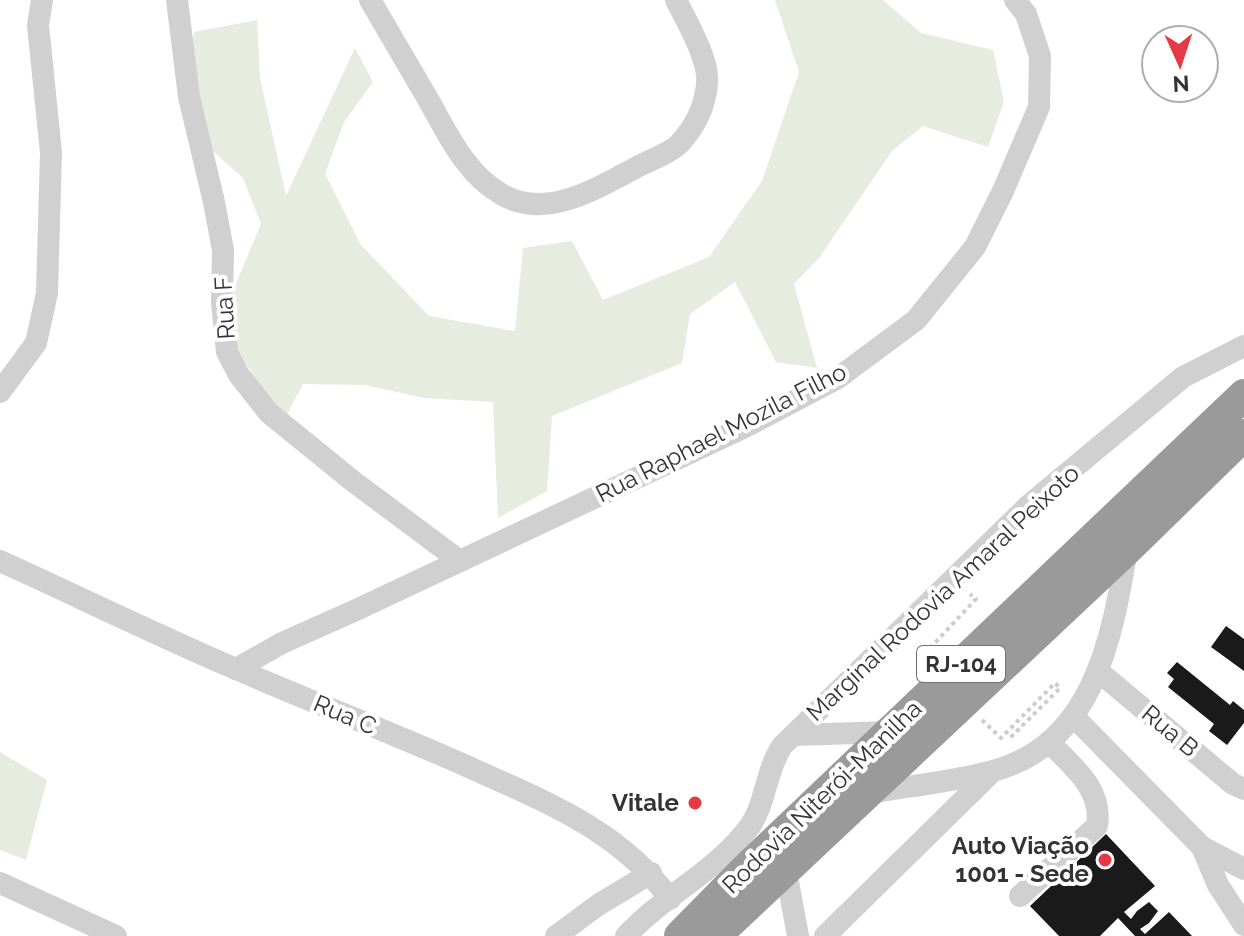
<svg xmlns="http://www.w3.org/2000/svg" width="1244" height="936" font-family="Raleway,sans-serif">
  <style>
    .green { fill: #e6ecdf }
    .building { fill: #1a1a1a }
    .lines { fill: none; stroke-linecap: round; stroke-linejoin: round }
    .path { stroke: #cdcdcd; stroke-width: 4; stroke-dasharray: 4 4; stroke-linecap: butt }
    .minor { stroke: #d0d0d0; stroke-width: 22 }
    .highway { stroke: #9a9a9a; stroke-width: 32 }
    .poi-dot { fill: #e63946; stroke: #fff; stroke-width: 3 }
    .labels { text-anchor: middle; stroke-width: 8; stroke-linejoin: round; paint-order: stroke }
    .shield { fill: #fff; stroke: #707070; stroke-width: 2 }
    .shield-label { font-size: 22px; font-weight: bold; fill: #333 }
    .street-label { font-size: 24px; fill: #333; stroke: #fff }
    .poi-label { font-size: 24px; font-weight: bold; fill: #333; stroke: #fff; text-anchor: end }
  </style>
  <rect width="100%" height="100%" fill="#fff"/>
  <g class="green">
    <polygon points="775,0 883,0 921,33 993,50 1004,102 988,147 923,126 892,151 819,258 794,284 817,368 776,362 735,282 690,314 682,363 552,416 547,491 498,518 493,402 424,398 365,385 303,384 284,420 229,339 232,293 261,224 243,178 206,145 188,70 194,32 257,20 260,78 286,196 355,48 373,82 344,122 325,174 361,245 429,316 515,331 523,248 572,241 603,300 709,257 762,181 799,72"/>
    <polygon points="0,752 47,780 26,860 0,850"/>
  </g>
  <g class="building">
    <polygon points="1226,626 1244,639 1244,671 1211,647"/>
    <polygon points="1177,662 1230,705 1233,701 1244,710 1244,723 1227,745 1209,731 1214,724 1168,687 1174,679 1167,673"/>
    <polygon points="1106,834 1155,886 1124,912 1131,919 1137,911 1149,902 1158,911 1149,923 1140,929 1145,934 1169,912 1192,936 1135,936 1118,918 1100,936 1059,936 1030,906"/>
  </g>
  <g class="lines">
    <g class="path">
      <polyline points="923,665 918,661 976,599 970,594"/>
      <polyline points="982,720 1001,738 1055,683 1060,688 1010,738 1012,740"/>
    </g>
    <g class="minor">
      <polyline points="177,0 189,97 214,202 223,250 222,303 227,352 239,375 269,413 354,482 460,561"/>
      <path d="M370,0C388,31 407,63 425,94C446,130 464,173 501,194C546,221 597,188 637,167C650,160 669,154 679,144C695,127 705,107 707,84C710,61 687,22 676,0"/>
      <polyline points="0,392 36,343 47,293 51,153 38,25 42,0"/>
      <path d="M0,561C79,597 157,635 236,669C314,703 393,733 471,768C546,802 619,830 670,899"/>
      <polyline points="236,669 282,643 356,610 749,425 838,378 916,320 975,247 1003,191 1039,107 1040,56 1026,14 1015,0"/>
      <polyline points="1098,671 1233,784 1244,789"/>
      <polyline points="1074,717 1202,847"/>
      <polyline points="794,735 890,732"/>
      <path d="M869,793C908,786 950,782 989,772C1093,747 1112,639 1127,549"/>
      <polyline points="1244,869 1202,847 1218,885 1244,925"/>
      <polyline points="786,871 798,936"/>
      <polyline points="0,883 116,936"/>
      <path d="M1020,896L1097,826C1103,789 1073,767 1050,743"/>
      <polyline points="556,936 598,905 651,873"/>
      <path d="M626,936C664,895 717,871 750,826C766,803 766,770 782,746L1028,506L1183,377L1244,346"/>
      <polyline points="825,936 992,772"/>
    </g>
    <g class="highway">
      <polyline points="680,936 746,869 1244,395"/>
      <polyline points="715,936 1129,547 1244,435"/>
    </g>
  </g>
  <g class="poi-dot">
    <circle cx="695" cy="803" r="8"/>
    <circle cx="1105" cy="860" r="8"/>
  </g>
  <g class="labels">
    <rect class="shield" x="917" y="646" width="88" height="36" rx="6"/>
    <g class="shield-label">
      <text x="961" y="672">RJ-104</text>
    </g>
    <g class="street-label">
      <text transform="translate(225 308) rotate(-93)" y="8">Rua F</text>
      <text transform="translate(721 433) rotate(-27)" y="8">Rua Raphael Mozila Filho</text>
      <text transform="translate(943 593) rotate(-43)" y="8">Marginal Rodovia Amaral Peixoto</text>
      <text transform="translate(345 715) rotate(23)" y="8">Rua C</text>
      <text transform="translate(1170 731) rotate(40)" y="8">Rua B</text>
      <text transform="translate(822 797) rotate(-44)" y="8">Rodovia Niterói-Manilha</text>
    </g>
    <g class="poi-label">
      <text x="679" y="811">Vitale</text>
      <text x="1089" y="854">Auto Viação<tspan x="1089" dy="28">1001 - Sede</tspan></text>
    </g>
  </g>
  <g transform="translate(1180 64) rotate(177)"><circle r="38" fill="#ffffff" stroke="#adadad" stroke-width="2"/>
  <path d="M0-6L14 30L0 20L-14 30Z" fill="#e63946"/>
  <text y="-12" font-size="22" font-weight="bold" text-anchor="middle" fill="#333333">N</text>
  </g>
</svg>
